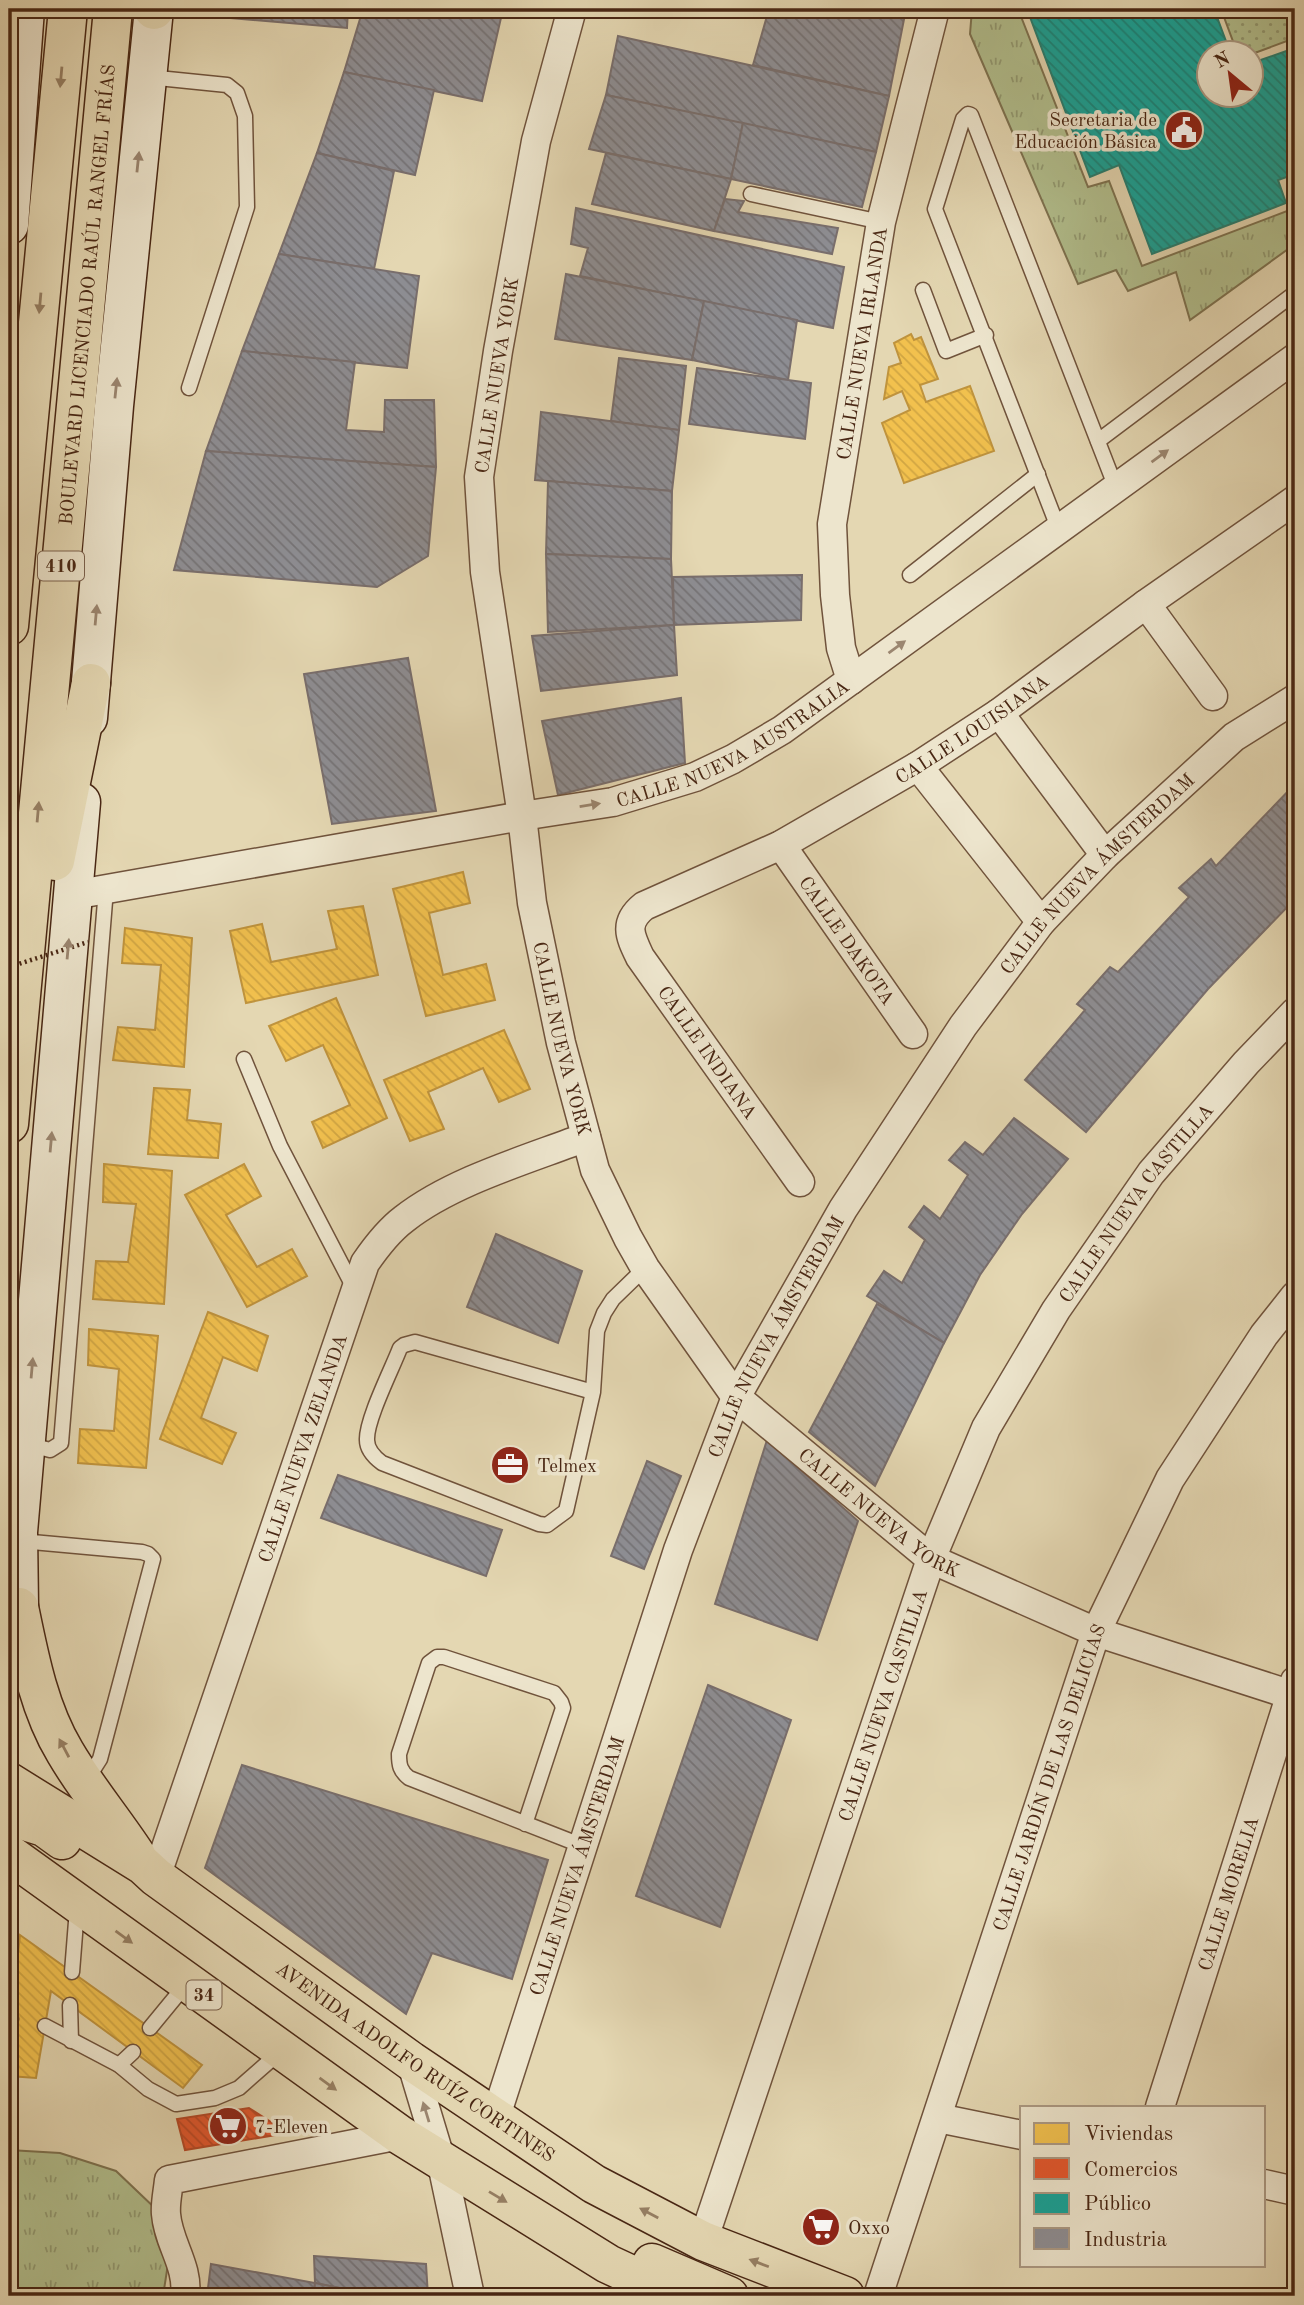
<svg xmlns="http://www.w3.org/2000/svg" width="1304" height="2305" font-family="'Old Standard TT',serif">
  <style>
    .grass { fill: url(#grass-tufts); stroke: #7e7351; stroke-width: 2 }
    .park { fill: url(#park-dots); stroke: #7e7351; stroke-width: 2 }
    .homes { fill: url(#homes-back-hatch); stroke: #bf933d; stroke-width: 2 }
    .shops { fill: url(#shops-back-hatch); stroke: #b64926; stroke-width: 2 }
    .public { fill: url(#public-back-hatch); stroke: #267e70; stroke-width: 2 }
    .industry { fill: url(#industry-back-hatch); stroke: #796e6c; stroke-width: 2 }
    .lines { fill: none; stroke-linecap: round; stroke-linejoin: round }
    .lane-casing { stroke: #70533c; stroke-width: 17 }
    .street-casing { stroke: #70533c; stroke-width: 31 }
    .secondary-casing { stroke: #492714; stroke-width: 41 }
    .primary-casing { stroke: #492714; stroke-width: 41 }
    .lane { stroke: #ede5cd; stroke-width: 14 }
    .street { stroke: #ede5cd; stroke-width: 28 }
    .secondary { stroke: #ede5cd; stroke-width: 38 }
    .primary { stroke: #e4d7b2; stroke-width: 38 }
    .path-bridge { stroke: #492714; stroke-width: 4.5; stroke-dasharray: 2 3.5; stroke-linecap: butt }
    .oneway { fill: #967f63 }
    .oneway2 { fill: #9b8670 }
    .labels { text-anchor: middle; stroke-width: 7; stroke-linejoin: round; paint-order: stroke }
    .shield { fill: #ede5cd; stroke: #7a604c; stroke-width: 2 }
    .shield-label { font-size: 18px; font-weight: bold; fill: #492714 }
    .poi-label { font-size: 19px; fill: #492714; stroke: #ede5cd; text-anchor: start }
    .street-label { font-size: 19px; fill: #492714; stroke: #ede5cd }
  </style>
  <defs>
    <pattern id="grass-tufts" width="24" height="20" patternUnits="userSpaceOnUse" patternTransform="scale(1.75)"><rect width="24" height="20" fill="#b2bf8e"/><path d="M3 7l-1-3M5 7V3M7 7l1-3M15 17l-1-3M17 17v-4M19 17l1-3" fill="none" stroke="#939b73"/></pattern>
    <pattern id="park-dots" width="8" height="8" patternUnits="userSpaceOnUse" patternTransform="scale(1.75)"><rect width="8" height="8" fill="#b2bf8e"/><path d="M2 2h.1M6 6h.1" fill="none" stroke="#939b73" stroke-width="1.8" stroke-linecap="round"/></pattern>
    <pattern id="homes-back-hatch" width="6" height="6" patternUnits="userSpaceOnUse" patternTransform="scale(1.75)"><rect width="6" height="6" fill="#f2c14e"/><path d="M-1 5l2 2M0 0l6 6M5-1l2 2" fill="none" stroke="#d1a643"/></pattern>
    <pattern id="shops-back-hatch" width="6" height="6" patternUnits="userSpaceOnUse" patternTransform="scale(1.75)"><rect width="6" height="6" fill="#e4572e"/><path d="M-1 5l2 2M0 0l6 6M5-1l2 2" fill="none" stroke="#bb4826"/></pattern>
    <pattern id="public-back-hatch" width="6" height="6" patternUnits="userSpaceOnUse" patternTransform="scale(1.75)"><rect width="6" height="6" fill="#17a398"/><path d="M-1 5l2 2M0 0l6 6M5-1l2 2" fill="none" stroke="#17857b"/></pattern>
    <pattern id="industry-back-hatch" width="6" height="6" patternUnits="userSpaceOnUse" patternTransform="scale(1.75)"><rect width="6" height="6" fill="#8d8d92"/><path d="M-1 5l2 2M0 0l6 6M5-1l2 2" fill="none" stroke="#757376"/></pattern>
  </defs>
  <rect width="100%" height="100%" fill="#e4d7b2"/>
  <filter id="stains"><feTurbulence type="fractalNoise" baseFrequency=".00286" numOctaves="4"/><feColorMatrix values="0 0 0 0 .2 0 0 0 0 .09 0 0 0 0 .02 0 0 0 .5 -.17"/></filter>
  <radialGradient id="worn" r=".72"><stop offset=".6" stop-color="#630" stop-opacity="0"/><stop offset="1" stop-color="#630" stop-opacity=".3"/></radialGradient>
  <g class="grass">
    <polygon points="972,9 1018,9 1088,187 1109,181 1142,266 1295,208 1295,244 1190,320 1176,272 1128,291 1116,270 1078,284 970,34"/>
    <polygon points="9,2150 60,2153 116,2171 158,2211 168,2264 163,2296 9,2296"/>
  </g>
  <polygon class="park" points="1221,9 1295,9 1295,38 1252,54 1237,52"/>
  <g class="homes">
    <polygon points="911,334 914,340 921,337 938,379 920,385 926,402 970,386 994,451 904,483 882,423 910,410 902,391 884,399 889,367 901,363 894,343"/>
    <polygon points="463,872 470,903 429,913 443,975 486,964 495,1000 426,1016 393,889"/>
    <polygon points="363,906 378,975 246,1003 230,931 262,924 271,962 337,949 328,911"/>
    <polygon points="125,928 192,938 184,1067 113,1060 118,1027 155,1030 161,965 122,963"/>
    <polygon points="336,998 387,1118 323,1148 312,1122 350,1105 323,1045 286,1061 269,1026"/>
    <polygon points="504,1030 530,1089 499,1102 483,1068 428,1092 444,1129 410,1141 384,1080"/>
    <polygon points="154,1088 190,1090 187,1120 221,1124 218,1158 148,1154"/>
    <polygon points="104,1164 172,1171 164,1304 93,1299 96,1261 128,1262 136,1204 103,1202"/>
    <polygon points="244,1164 261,1196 226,1215 257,1267 292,1249 307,1276 247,1307 185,1195"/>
    <polygon points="208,1312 268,1336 257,1371 223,1357 201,1418 236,1433 222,1464 160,1439"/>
    <polygon points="89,1329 158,1336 146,1468 78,1463 80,1429 114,1431 119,1369 88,1365"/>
    <polygon points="20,1935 202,2065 183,2088 51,1991 36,2078 9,2076 9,2036"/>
  </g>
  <polygon class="shops" points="249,2108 288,2133 185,2150 177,2119"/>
  <polygon class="public" points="1027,9 1214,9 1230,52 1210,52 1210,94 1252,94 1252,63 1295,48 1295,174 1278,180 1286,203 1152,254 1119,165 1090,177"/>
  <g class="industry">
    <polygon points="209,9 348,9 347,28 208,16"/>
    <polygon points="363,9 503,9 482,101 344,72"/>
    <polygon points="505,9 542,9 541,15"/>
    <polygon points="769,9 906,9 889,96 753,65"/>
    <polygon points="618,36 889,96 876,152 606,95"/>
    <polygon points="344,72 434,90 415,175 317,153"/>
    <polygon points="606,95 743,123 731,179 589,149"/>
    <polygon points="743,123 876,152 862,207 731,179"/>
    <polygon points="317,153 394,171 374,269 279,254"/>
    <polygon points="606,153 731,179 714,231 592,204"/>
    <polygon points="725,199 744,201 738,212 838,228 832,254 714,231"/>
    <polygon points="576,208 844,267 833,328 580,276 588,248 571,244"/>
    <polygon points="279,254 419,276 407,368 242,351"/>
    <polygon points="566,274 704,301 692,360 555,339"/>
    <polygon points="704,301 797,320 788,380 692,360"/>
    <polygon points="242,351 355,362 346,430 384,432 385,400 434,400 436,467 206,451"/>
    <polygon points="619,358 686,366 679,430 611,421"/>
    <polygon points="697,368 811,383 805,439 689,424"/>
    <polygon points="541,412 679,430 672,491 535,480"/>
    <polygon points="206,451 436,467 428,556 377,587 174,570"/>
    <polygon points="548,481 672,491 671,559 546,554"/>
    <polygon points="546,554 671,559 674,625 548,632"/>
    <polygon points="802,575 801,620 674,625 673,577"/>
    <polygon points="674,625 677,675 541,691 532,636"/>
    <polygon points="408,658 436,811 332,824 304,674"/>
    <polygon points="681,698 685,763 558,795 542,721"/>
    <polygon points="1295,784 1295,899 1208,989 1086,1132 1025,1080 1085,1010 1077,1004 1110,967 1118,972 1189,897 1179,888 1211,859 1216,866"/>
    <polygon points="1014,1118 1068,1159 1022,1214 980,1275 944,1343 867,1296 884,1271 902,1283 925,1240 909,1227 924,1206 940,1219 968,1175 949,1160 965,1142 983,1155"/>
    <polygon points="496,1234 582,1271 558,1343 467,1307"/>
    <polygon points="877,1304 944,1343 875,1486 809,1432"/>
    <polygon points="767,1440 858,1521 817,1640 715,1604"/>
    <polygon points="647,1461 681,1476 644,1569 611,1556"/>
    <polygon points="338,1475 502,1530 486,1576 321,1518"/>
    <polygon points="708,1685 791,1720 720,1927 636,1896"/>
    <polygon points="242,1765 548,1860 512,1979 432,1953 406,2014 205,1868"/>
    <polygon points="314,2256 426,2264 428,2296 379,2296 315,2283"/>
    <polygon points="211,2264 315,2283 314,2296 207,2296"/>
    <polygon points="315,2283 379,2296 314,2296"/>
  </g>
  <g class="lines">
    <defs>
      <g id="lane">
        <polyline points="148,77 227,85 237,93 245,116 247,207 189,388"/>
        <polyline points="751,194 881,222"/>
        <polyline points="923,290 946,351 986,335"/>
        <polyline points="1098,441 1295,293"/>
        <polyline points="1059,530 935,209 963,119 968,114 971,115 1116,488"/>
        <polyline points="910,575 1038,474"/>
        <polyline points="244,1059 280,1146 355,1290"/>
        <path d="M593,1392L415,1342L404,1345L400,1348C392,1369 366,1420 367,1440C367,1450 374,1457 382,1463L539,1524L547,1525L566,1511L593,1392L597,1331L604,1313L613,1299L645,1268"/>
        <polyline points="27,1444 50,1450 61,1443 106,889"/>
        <polyline points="21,1541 142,1552 148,1554 153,1559 100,1759 86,1781"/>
        <path d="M525,1824L563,1708L561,1702L554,1693L444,1657H437L429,1663L399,1754C399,1765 400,1771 409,1778L583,1846"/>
        <polyline points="72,1972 77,1909"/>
        <polyline points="70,2005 71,2041"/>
        <polyline points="9,2019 11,2019"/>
        <polyline points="45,2026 119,2065 148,2089 176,2104 215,2098 239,2088 281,2051"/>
        <polyline points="150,2028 187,1983"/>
        <polyline points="119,2065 133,2052"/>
      </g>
      <g id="street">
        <path id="s1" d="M572,9L536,141L498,351L479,477L485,572L522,816L532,903L561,1043L595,1170L628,1238L645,1268L736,1397L931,1559L1096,1632L1295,1696"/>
        <polyline points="1146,604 1213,696"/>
        <path id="s2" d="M851,680L841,648L835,595L832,524L881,222L935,9"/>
        <polyline points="999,713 1105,855"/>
        <polyline points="918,766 1041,922"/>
        <path id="s3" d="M781,845L913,1034"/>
        <path id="s4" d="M73,895L522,816L613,802L695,777L733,759L782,730L1295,358"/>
        <path id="s5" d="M800,1182L640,957C630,936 623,923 644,906L781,845L918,766L999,713L1146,604L1295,500"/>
        <path id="s6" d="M156,1877L365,1263C376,1247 388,1231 404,1219C452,1181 529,1159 586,1137"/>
        <polyline points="411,2061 442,2164 470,2296"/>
        <path id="s7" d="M1160,2107L1295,1681"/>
        <polyline points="938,2118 1022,2135"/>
        <path id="s8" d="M495,2119L678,1550L736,1397L843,1209L963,1026L1041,922L1105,855L1234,737L1295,699"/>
        <polyline points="1264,2184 1295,2191"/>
        <path id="s9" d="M703,2241L931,1559L986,1428L1056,1310L1151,1173L1246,1063L1295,1012"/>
        <path d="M185,2296C189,2266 168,2243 166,2214C165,2203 168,2191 169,2180L400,2135"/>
        <path id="s10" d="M878,2296L1096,1632L1170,1479L1264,1335L1295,1296"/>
      </g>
      <g id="secondary">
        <polyline points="9,225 25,9"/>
        <polyline points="88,718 114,406 154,9"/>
        <polyline points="9,1622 19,1607 18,1532 81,802"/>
      </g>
      <g id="primary">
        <polyline points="153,9 154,10"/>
        <polyline points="9,626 68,9"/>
        <polyline points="55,861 91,683"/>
        <path id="s11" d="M9,1124L113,9"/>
        <path d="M19,1607C29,1656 39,1709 65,1752C86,1788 113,1820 136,1855"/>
        <path id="s12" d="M9,1782L143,1865L156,1877L411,2061L594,2184L703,2241L845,2296"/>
        <polyline points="9,1816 44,1827 62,1840"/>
        <polyline points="9,1854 400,2135 608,2264 677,2296"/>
        <polyline points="652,2263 729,2296"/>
      </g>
    </defs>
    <use href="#lane" class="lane-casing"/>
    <use href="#street" class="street-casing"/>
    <use href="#secondary" class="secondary-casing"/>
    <use href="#primary" class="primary-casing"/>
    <use href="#lane" class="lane"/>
    <use href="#street" class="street"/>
    <use href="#secondary" class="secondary"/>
    <use href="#primary" class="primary"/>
    <polyline class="path-bridge" points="9,967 88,942"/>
  </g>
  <defs><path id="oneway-solid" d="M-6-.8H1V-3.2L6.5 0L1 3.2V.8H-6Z" transform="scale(1.75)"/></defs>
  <g class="oneway">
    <use href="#oneway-solid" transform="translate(61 77) rotate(95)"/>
    <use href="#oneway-solid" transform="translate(40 303) rotate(95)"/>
    <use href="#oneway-solid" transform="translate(38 812) rotate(-85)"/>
    <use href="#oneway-solid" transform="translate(64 1748) rotate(-118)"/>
    <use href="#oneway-solid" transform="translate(124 1937) rotate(36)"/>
    <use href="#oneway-solid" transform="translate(328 2084) rotate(36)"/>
    <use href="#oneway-solid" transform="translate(498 2197) rotate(31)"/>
    <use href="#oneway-solid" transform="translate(649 2213) rotate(-152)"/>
    <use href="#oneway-solid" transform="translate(759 2263) rotate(-159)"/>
  </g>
  <g class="oneway2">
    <use href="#oneway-solid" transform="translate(138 162) rotate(-84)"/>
    <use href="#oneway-solid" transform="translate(116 388) rotate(-84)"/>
    <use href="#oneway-solid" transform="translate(1160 456) rotate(-36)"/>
    <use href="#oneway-solid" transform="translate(96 615) rotate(-85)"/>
    <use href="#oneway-solid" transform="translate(897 647) rotate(-36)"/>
    <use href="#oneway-solid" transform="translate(590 805) rotate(-9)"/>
    <use href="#oneway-solid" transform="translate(68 949) rotate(-85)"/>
    <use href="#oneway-solid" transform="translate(51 1142) rotate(-85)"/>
    <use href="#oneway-solid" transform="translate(32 1368) rotate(-85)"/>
    <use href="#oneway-solid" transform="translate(426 2112) rotate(-107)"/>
  </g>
  <defs>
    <symbol id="civic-disc" viewBox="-11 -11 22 22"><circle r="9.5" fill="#8f2418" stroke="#ede5cd"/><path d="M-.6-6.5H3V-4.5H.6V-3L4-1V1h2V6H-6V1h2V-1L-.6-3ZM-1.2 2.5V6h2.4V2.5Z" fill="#fff"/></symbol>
    <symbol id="office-disc" viewBox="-11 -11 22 22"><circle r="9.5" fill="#8f2418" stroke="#ede5cd"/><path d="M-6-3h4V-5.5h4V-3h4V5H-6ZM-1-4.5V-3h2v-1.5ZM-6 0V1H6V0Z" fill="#fff"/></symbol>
    <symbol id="supermarket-disc" viewBox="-11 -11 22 22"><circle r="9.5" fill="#8f2418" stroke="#ede5cd"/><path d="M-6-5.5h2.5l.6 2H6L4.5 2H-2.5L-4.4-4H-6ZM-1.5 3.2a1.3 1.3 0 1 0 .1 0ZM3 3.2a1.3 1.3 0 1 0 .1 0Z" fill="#fff"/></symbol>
  </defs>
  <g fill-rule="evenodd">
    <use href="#civic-disc" x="1162" y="108" width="44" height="44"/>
    <use href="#office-disc" x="488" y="1443" width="44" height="44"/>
    <use href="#supermarket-disc" x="206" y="2104" width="44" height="44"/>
    <use href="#supermarket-disc" x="799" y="2205" width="44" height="44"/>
  </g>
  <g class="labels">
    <g class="shield">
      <rect x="38" y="551.5" width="46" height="29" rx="5"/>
      <rect x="186.5" y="1980.5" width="35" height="29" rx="5"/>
    </g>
    <g class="shield-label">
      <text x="61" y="572">410</text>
      <text x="204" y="2001">34</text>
    </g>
    <g class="poi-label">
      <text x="1157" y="126" text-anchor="end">Secretaria de<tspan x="1157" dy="22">Educación Básica</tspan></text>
      <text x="537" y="1472">Telmex</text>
      <text x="255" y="2133">7-Eleven</text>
      <text x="848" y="2234">Oxxo</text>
    </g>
    <g class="street-label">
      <text dy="7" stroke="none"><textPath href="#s11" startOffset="833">BOULEVARD LICENCIADO RAÚL RANGEL FRÍAS</textPath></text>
      <text dy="7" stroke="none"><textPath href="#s2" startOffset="341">CALLE NUEVA IRLANDA</textPath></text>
      <text transform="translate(496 375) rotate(-81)" y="7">CALLE NUEVA YORK</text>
      <text dy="7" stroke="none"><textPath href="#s5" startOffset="707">CALLE LOUISIANA</textPath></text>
      <text dy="7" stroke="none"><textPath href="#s4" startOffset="682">CALLE NUEVA AUSTRALIA</textPath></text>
      <text dy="7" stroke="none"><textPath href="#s8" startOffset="1400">CALLE NUEVA ÁMSTERDAM</textPath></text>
      <text dy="7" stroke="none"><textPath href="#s3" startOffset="116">CALLE DAKOTA</textPath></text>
      <text dy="7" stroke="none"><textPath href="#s1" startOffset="1046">CALLE NUEVA YORK</textPath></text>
      <text transform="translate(708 1052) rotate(55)" y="7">CALLE INDIANA</text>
      <text dy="7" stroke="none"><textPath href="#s9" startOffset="1132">CALLE NUEVA CASTILLA</textPath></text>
      <text dy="7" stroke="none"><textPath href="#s8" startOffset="833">CALLE NUEVA ÁMSTERDAM</textPath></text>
      <text dy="7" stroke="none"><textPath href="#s6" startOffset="453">CALLE NUEVA ZELANDA</textPath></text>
      <text dy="7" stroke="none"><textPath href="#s1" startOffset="1634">CALLE NUEVA YORK</textPath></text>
      <text dy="7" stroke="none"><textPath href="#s9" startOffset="565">CALLE NUEVA CASTILLA</textPath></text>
      <text dy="7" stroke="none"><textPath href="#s10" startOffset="546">CALLE JARDÍN DE LAS DELICIAS</textPath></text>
      <text dy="7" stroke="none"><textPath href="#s8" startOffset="266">CALLE NUEVA ÁMSTERDAM</textPath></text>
      <text dy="7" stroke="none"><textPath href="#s7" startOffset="224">CALLE MORELIA</textPath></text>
      <text dy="7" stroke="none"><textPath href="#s12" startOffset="494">AVENIDA ADOLFO RUÍZ CORTINES</textPath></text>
    </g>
  </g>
  <rect width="1304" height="2305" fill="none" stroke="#e4d7b2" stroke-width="35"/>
  <rect x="10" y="10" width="1283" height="2284" fill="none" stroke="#492714" stroke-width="3.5"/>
  <rect x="18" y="18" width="1269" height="2270" fill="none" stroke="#492714" stroke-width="2"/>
  <rect x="1020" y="2106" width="245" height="161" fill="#ede5cd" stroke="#ab9983" stroke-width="2"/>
  <rect x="1034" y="2123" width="35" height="21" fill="#f2c14e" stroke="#ab9983" stroke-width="2"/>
  <text x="1084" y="2140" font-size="21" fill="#492714">Viviendas</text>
  <rect x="1034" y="2158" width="35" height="21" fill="#e4572e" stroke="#ab9983" stroke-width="2"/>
  <text x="1084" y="2176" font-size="21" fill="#492714">Comercios</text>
  <rect x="1034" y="2193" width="35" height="21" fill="#17a398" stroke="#ab9983" stroke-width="2"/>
  <text x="1084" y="2210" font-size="21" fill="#492714">Público</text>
  <rect x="1034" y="2228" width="35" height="21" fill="#8d8d92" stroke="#ab9983" stroke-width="2"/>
  <text x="1084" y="2246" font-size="21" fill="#492714">Industria</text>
  <g transform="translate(1230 74) rotate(331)"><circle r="33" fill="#ede5cd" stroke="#ab9983" stroke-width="2"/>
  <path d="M0-5L12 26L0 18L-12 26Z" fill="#8f2418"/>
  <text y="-10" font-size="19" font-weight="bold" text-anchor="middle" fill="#492714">N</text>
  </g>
  <rect width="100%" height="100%" filter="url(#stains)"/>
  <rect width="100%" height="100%" fill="url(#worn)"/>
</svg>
